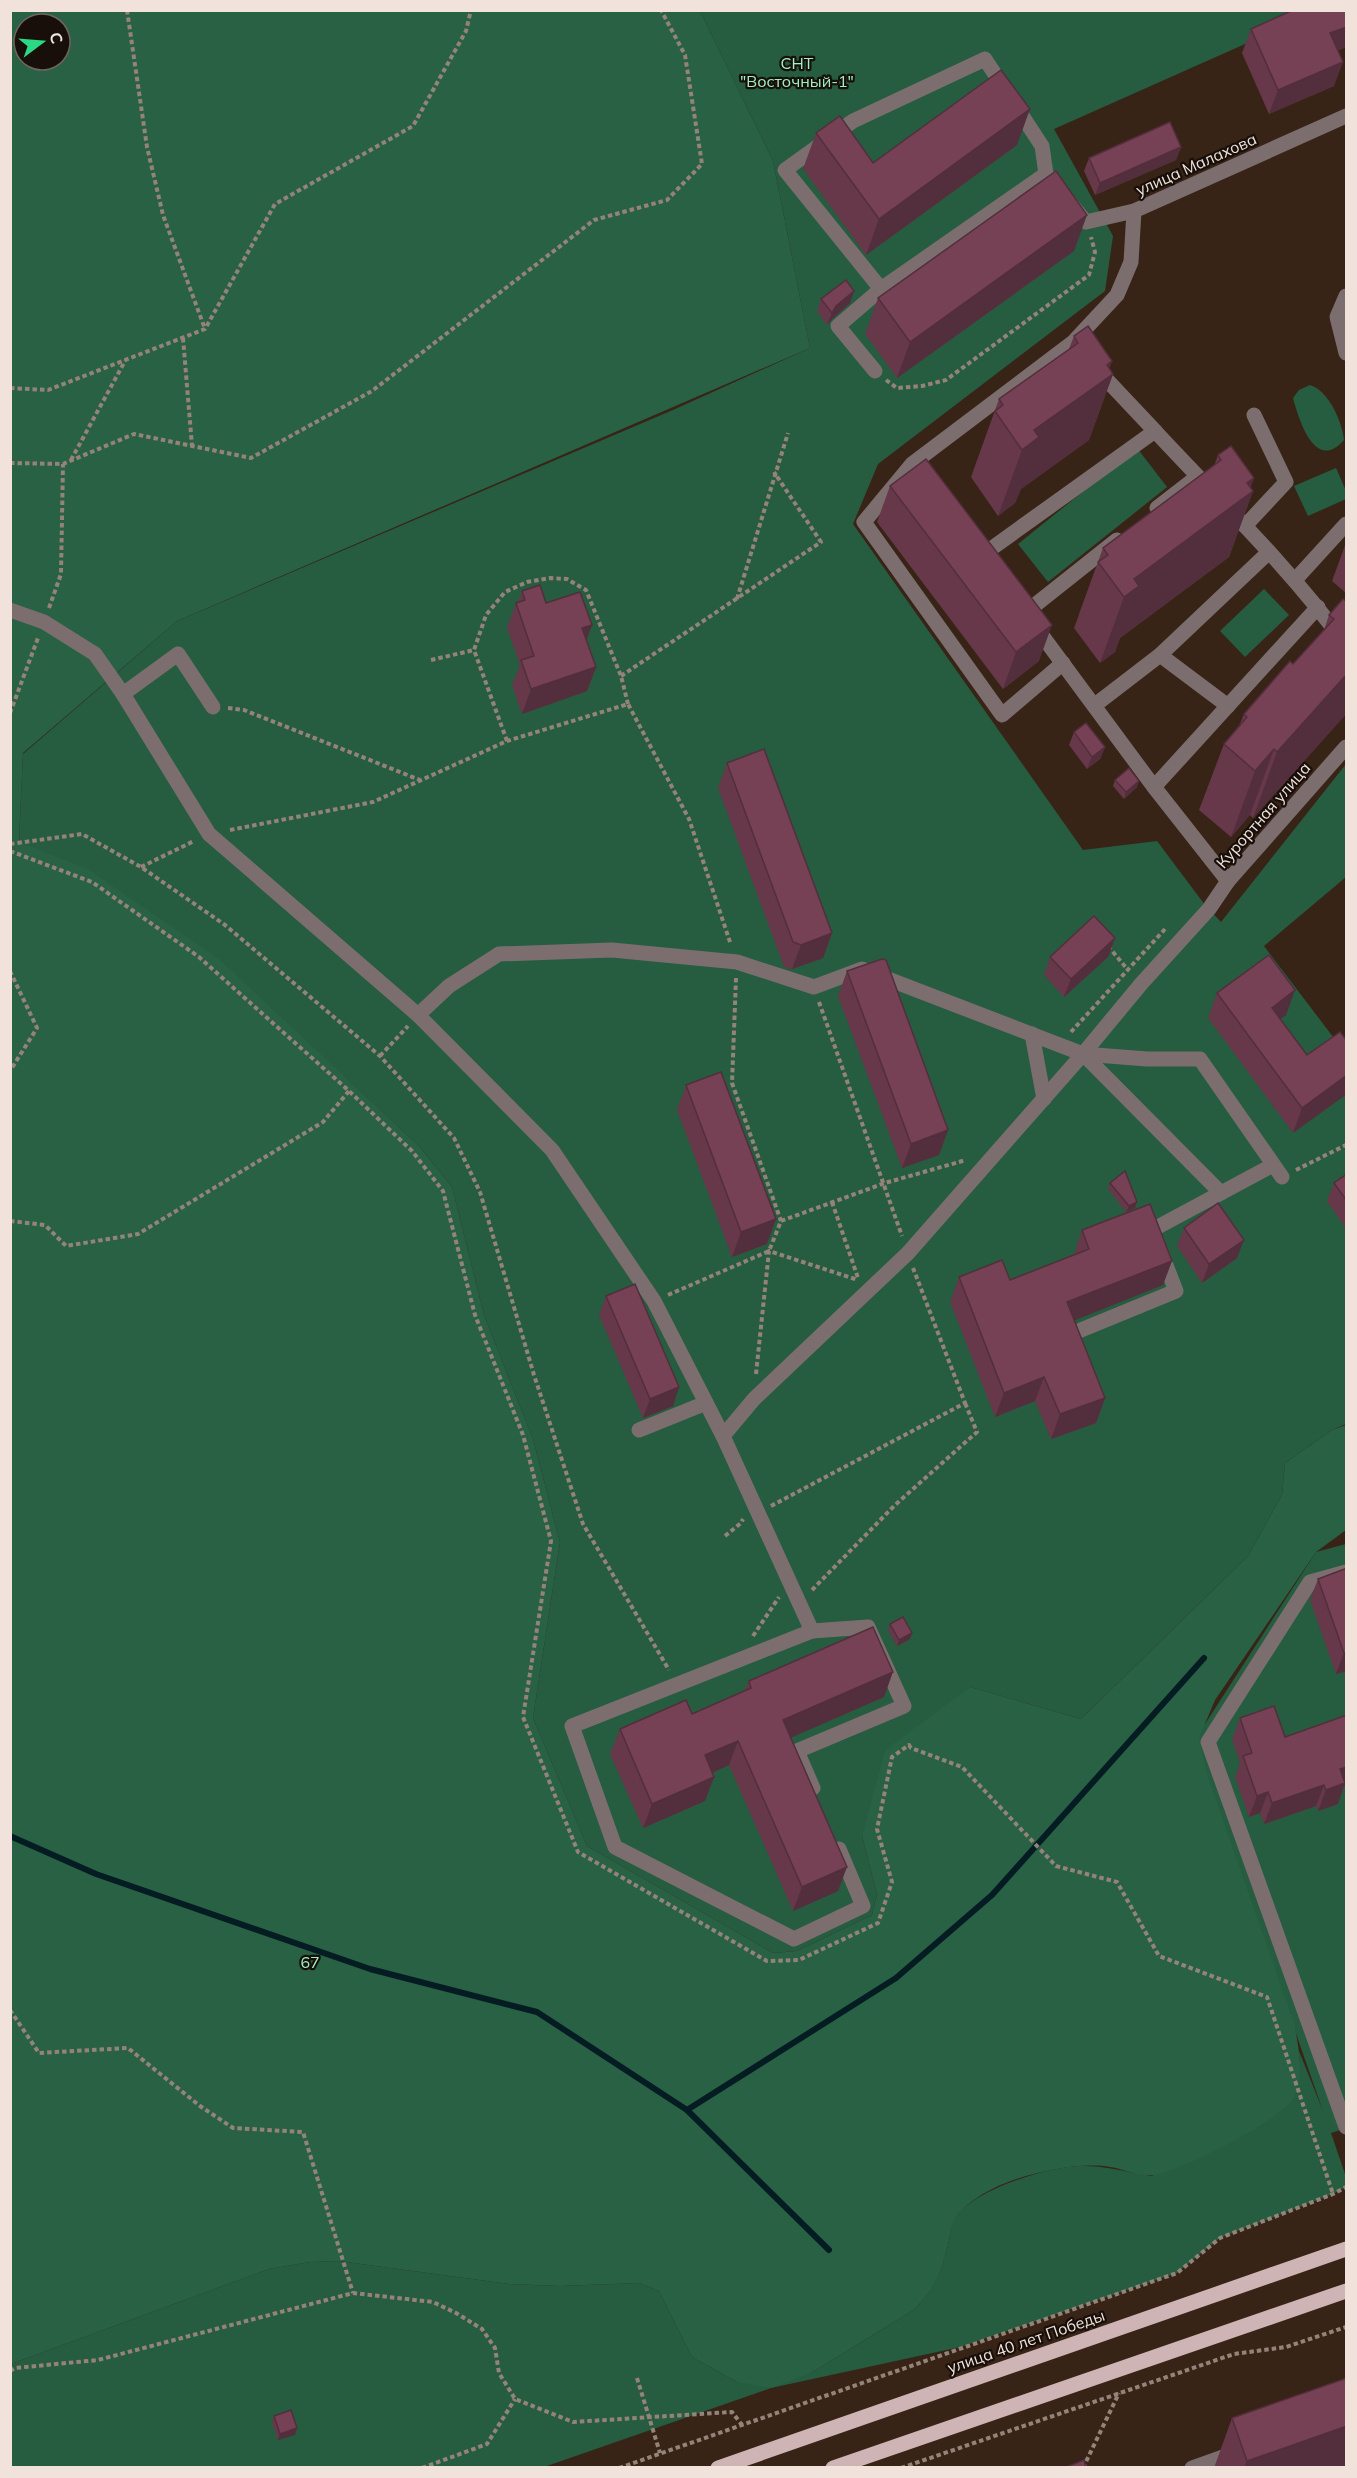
<svg xmlns="http://www.w3.org/2000/svg" width="1357" height="2478" font-family="Mulish,sans-serif">
  <style>
    .green { fill: #265c40 }
    .forest { fill: #286144; fill-rule: evenodd }
    .lines { fill: none; stroke-linecap: round; stroke-linejoin: round }
    .stream { stroke: #051d22; stroke-width: 6 }
    .path { stroke: #948379; stroke-width: 4; stroke-dasharray: 4.5 3; stroke-linecap: butt }
    .minor { stroke: #7c6e6f; stroke-width: 15 }
    .major { stroke: #cfb4b6; stroke-width: 15 }
    .wall { fill: #663849 }
    .shaded-wall { fill: #532e3c }
    .building { fill: #774155; stroke: #532e3c; stroke-width: 1.5 }
    .labels { text-anchor: middle; stroke-width: 4.5; stroke-linejoin: round; paint-order: stroke }
    .park-label { font-size: 16px; fill: #9df3c3; stroke: #180f0a }
    .street-label { font-size: 16px; fill: #f1e3db; stroke: #180f0a }
  </style>
  <rect width="100%" height="100%" fill="#382417"/>
  <g class="green">
    <polygon points="700,11 1319,11 1054,129 1113,236 1105,291 878,464 853,524 1083,850 1157,841 1205,905 1221,922 1346,764 1346,877 1264,946 1346,1054 1346,1424 1332,1430 1285,1463 1282,1495 1248,1556 1081,1719 970,1687 862,1836 877,1894 872,1915 797,1951 773,1953 587,1846 533,1718 560,1542 533,1439 484,1315 452,1187 419,1146 337,1070 19,842 23,754 177,621 673,410 810,348 773,161"/>
    <path d="M1310,385C1329,391 1342,422 1344,440C1315,473 1299,420 1293,398L1299,390Z"/>
    <polygon points="1137,448 1167,487 1048,582 1018,544"/>
    <polygon points="1336,468 1346,491 1346,499 1308,516 1294,486"/>
    <polygon points="1264,589 1289,615 1245,657 1220,631"/>
    <path d="M1346,1544V2128L1331,2133L1346,2177V2187L1333,2194L1220,2238L1177,2273L960,2347L771,2388L544,2467L11,2468V2364L269,2269L310,2262L339,2261L509,2284L559,2286L639,2283L659,2291L692,2357L737,2382L811,2373L912,2311C934,2292 941,2273 948,2245C950,2238 950,2229 953,2222C967,2191 1047,2167 1079,2166C1104,2165 1127,2172 1152,2176L1300,2072L1299,2051L1323,2111L1194,1741L1316,1552Z"/>
  </g>
  <path class="forest" d="M11,11H700L773,161L810,348L177,621L23,753L19,842L88,869L219,959L419,1146L452,1187L484,1315L533,1439L560,1542L533,1718L587,1846L773,1953L797,1951L872,1915L877,1894L862,1836L885,1750L970,1687L1081,1719L1248,1556L1282,1495L1285,1463L1332,1430L1346,1425V1530L1316,1552L1215,1700L1199,1738L1207,1774L1294,2023C1298,2045 1306,2079 1293,2099C1279,2121 1181,2171 1154,2175C1140,2177 1124,2169 1110,2167C1079,2161 1022,2174 994,2188C980,2195 959,2208 953,2223C950,2230 950,2238 948,2245C941,2274 934,2292 912,2311L811,2373L771,2388L737,2382L692,2357L659,2291L639,2283L559,2286L509,2284L339,2261L310,2262L269,2269L11,2364ZM24,24H60V60H24Z"/>
  <g class="lines">
    <g class="stream">
      <polyline points="10,1836 96,1874 370,1969 537,2012 687,2110 829,2250"/>
      <polyline points="687,2110 896,1978 992,1895 1204,1658"/>
    </g>
    <g class="path">
      <polyline points="127,10 147,147 163,215 205,329"/>
      <polyline points="183,338 192,446"/>
      <polyline points="886,380 897,388 922,386 946,380 1089,275 1095,252 1091,237"/>
      <polyline points="10,388 48,390 205,329 275,204 413,126 466,31 471,10"/>
      <polyline points="71,460 125,361"/>
      <polyline points="10,463 63,464 134,434 251,458 372,391 594,220 667,200 702,164 685,55 661,10"/>
      <polyline points="737,599 788,433"/>
      <polyline points="49,608 61,574 63,464"/>
      <polyline points="431,660 474,650"/>
      <polyline points="621,676 821,542 774,472"/>
      <polyline points="228,708 244,710 420,780"/>
      <polyline points="10,713 38,638"/>
      <polyline points="507,741 474,650 486,615 505,592 527,582 550,578 567,579 586,590 621,676 628,704"/>
      <polyline points="230,830 373,802 507,741 628,704 689,819 731,945"/>
      <polyline points="10,844 82,834 141,867 225,925 380,1056 454,1138 480,1192 534,1375 583,1524 669,1670"/>
      <polyline points="10,851 92,882 199,957 349,1091 412,1151 443,1191 475,1315 523,1435 551,1541 523,1717 578,1852 767,1961 799,1960 878,1923 892,1882 877,1829 892,1757 909,1745 911,1748 962,1767 1056,1866 1117,1882 1159,1956 1267,1997 1333,2194"/>
      <polyline points="141,867 194,841"/>
      <polyline points="1108,946 1128,970"/>
      <polyline points="10,971 37,1028 10,1071"/>
      <polyline points="736,978 732,1083 781,1221"/>
      <polyline points="819,1002 902,1236"/>
      <polyline points="1071,1032 1165,929"/>
      <polyline points="380,1056 408,1026"/>
      <polyline points="1296,1170 1346,1145"/>
      <polyline points="832,1202 858,1278"/>
      <polyline points="10,1221 45,1225 66,1246 138,1234 323,1122 349,1091"/>
      <polyline points="668,1295 769,1251 781,1221 885,1183 966,1160"/>
      <polyline points="756,1374 769,1251 858,1280"/>
      <polyline points="771,1506 965,1403 913,1268"/>
      <polyline points="725,1536 741,1523 743,1519"/>
      <polyline points="812,1590 895,1505 977,1432 965,1403"/>
      <polyline points="753,1636 779,1597"/>
      <polyline points="10,2010 39,2053 128,2048 200,2106 233,2128 303,2132 353,2293"/>
      <polyline points="10,2371 15,2368 98,2360 353,2293 433,2302 456,2313 482,2329 495,2348 499,2373 515,2399 573,2422 732,2412 742,2425"/>
      <polyline points="637,2378 660,2453"/>
      <polyline points="422,2468 487,2444 515,2399"/>
      <polyline points="619,2468 1177,2273 1220,2238 1333,2194 1346,2187"/>
      <polyline points="901,2468 1234,2354 1286,2347 1346,2327"/>
      <polyline points="1083,2468 1119,2393"/>
    </g>
    <g class="minor">
      <polyline points="1046,174 881,289 785,170 853,121 985,59 1042,146 1046,174 1086,222 1134,211"/>
      <polyline points="1346,296 1337,317 1346,353"/>
      <polyline points="1075,340 1117,295 1131,262 1134,211 1346,116"/>
      <polyline points="875,371 838,326 881,289"/>
      <path d="M1155,431C1220,501 1290,568 1346,645"/>
      <polyline points="1157,508 1197,477"/>
      <polyline points="1245,526 1286,482 1254,415"/>
      <polyline points="981,556 1155,431 1072,343 912,464 864,522 1002,715 1063,663"/>
      <polyline points="1295,580 1346,524"/>
      <polyline points="10,610 44,622 95,654 123,694 209,834 418,1015 552,1150 654,1301 723,1436"/>
      <polyline points="1025,613 1117,540"/>
      <polyline points="1035,626 1154,787 1228,881"/>
      <polyline points="1160,655 1269,552"/>
      <polyline points="123,694 178,654 213,707"/>
      <polyline points="1095,705 1160,655 1228,706"/>
      <polyline points="1154,787 1318,607"/>
      <polyline points="418,1015 449,986 499,954 612,950 737,962 814,987 862,969 1083,1054 1147,1059 1200,1059 1282,1177"/>
      <polyline points="1032,1034 1044,1099"/>
      <polyline points="1083,1054 1221,1193"/>
      <polyline points="1146,1218 1152,1230 1273,1165"/>
      <polyline points="1081,1330 1176,1291 1162,1255"/>
      <polyline points="639,1430 706,1403"/>
      <polyline points="1346,1572 1310,1582 1208,1742 1346,2127"/>
      <polyline points="812,1631 868,1627 904,1706 797,1751 813,1788"/>
      <polyline points="839,1849 863,1906 794,1939 615,1847 572,1726 812,1631 723,1436 754,1399 908,1253 1083,1054 1141,984 1209,909 1228,881 1346,747"/>
      <polyline points="1192,2468 1234,2453"/>
    </g>
    <g class="major">
      <polyline points="718,2468 1346,2249"/>
      <polyline points="833,2468 1346,2291"/>
    </g>
  </g>
  <g class="wall">
    <polygon points="1251,29 1338,51 1334,86 1269,114 1242,53"/>
    <polygon points="816,133 873,163 1017,145 866,255 803,169"/>
    <polygon points="1181,147 1176,160 1095,195 1084,171 1089,158"/>
    <polygon points="1074,251 897,378 865,334 878,298"/>
    <polygon points="854,291 850,303 832,319 827,325 817,311 821,299"/>
    <polygon points="1074,336 1110,369 1113,374 1089,440 1021,489 1015,503 998,516 971,477 999,399 1069,349"/>
    <polygon points="1218,455 1253,491 1229,557 1120,638 1115,652 1100,663 1074,628 1079,615 1079,614 1103,548 1214,466"/>
    <polygon points="890,486 1039,661 1003,689 877,522"/>
    <polygon points="1347,540 1347,594 1332,581"/>
    <polygon points="522,591 546,603 586,640 596,667 587,691 522,714 512,685 520,665 507,628 516,603 518,603"/>
    <polygon points="1347,602 1347,713 1253,818 1250,815 1231,837 1199,810 1224,744 1239,726 1244,714 1293,664 1324,630 1329,615"/>
    <polygon points="1074,732 1105,747 1100,759 1087,769 1069,745"/>
    <polygon points="727,763 832,933 823,958 792,969 784,967 718,788"/>
    <polygon points="1115,780 1137,787 1124,799 1113,786"/>
    <polygon points="1115,938 1108,957 1064,997 1044,975 1050,957"/>
    <polygon points="847,971 948,1130 939,1155 902,1168 838,996"/>
    <polygon points="1217,993 1286,1015 1280,1019 1307,1055 1340,1032 1293,1133 1208,1018"/>
    <polygon points="686,1085 767,1244 732,1257 677,1110"/>
    <polygon points="1347,1174 1347,1230 1327,1201 1334,1183"/>
    <polygon points="1110,1183 1135,1208 1126,1212 1108,1189"/>
    <polygon points="1184,1228 1237,1258 1202,1283 1177,1246"/>
    <polygon points="1082,1230 1163,1285 1074,1320 1105,1398 1096,1423 1051,1439 1035,1401 995,1417 950,1302 959,1277 1010,1280 1074,1255"/>
    <polygon points="606,1296 679,1387 673,1406 643,1418 599,1315"/>
    <polygon points="1347,1568 1347,1671 1336,1674 1310,1600 1318,1579"/>
    <polygon points="890,1624 910,1639 897,1646 888,1630"/>
    <polygon points="749,1681 884,1697 791,1737 838,1891 793,1911 729,1765 713,1773 705,1801 643,1828 610,1754 620,1729 692,1714 745,1690"/>
    <polygon points="1347,1715 1347,1785 1344,1786 1338,1804 1318,1811 1316,1806 1264,1824 1260,1813 1249,1817 1235,1777 1240,1763 1232,1739 1240,1718 1285,1737"/>
    <polygon points="274,2416 295,2435 278,2440 272,2422"/>
    <polygon points="1232,2418 1347,2468 1214,2468"/>
  </g>
  <g class="shaded-wall">
    <polygon points="1347,27 1347,47 1322,58 1330,33"/>
    <polygon points="1343,62 1334,86 1269,114 1278,90"/>
    <polygon points="1030,109 1017,145 866,255 879,219"/>
    <polygon points="1181,147 1176,160 1095,195 1100,183"/>
    <polygon points="1087,215 1074,251 897,378 910,342"/>
    <polygon points="854,291 850,303 832,319 827,325 832,313 836,306"/>
    <polygon points="1112,361 1106,379 1113,374 1089,440 1021,489 1015,503 998,516 1022,450 1034,430"/>
    <polygon points="1254,478 1248,495 1253,491 1229,557 1120,638 1115,652 1100,663 1124,597 1134,579"/>
    <polygon points="592,625 583,650 582,628"/>
    <polygon points="1052,625 1039,661 1003,689 1016,652"/>
    <polygon points="596,667 587,691 522,714 531,689"/>
    <polygon points="1347,674 1347,713 1253,818 1277,752"/>
    <polygon points="1105,747 1100,759 1087,769 1092,757"/>
    <polygon points="1274,749 1250,815 1231,837 1255,771"/>
    <polygon points="1139,781 1137,787 1124,799 1126,792"/>
    <polygon points="832,933 823,958 792,969 801,945"/>
    <polygon points="1115,938 1108,957 1064,997 1071,979"/>
    <polygon points="1295,990 1286,1015 1263,1032 1272,1008"/>
    <polygon points="1347,1075 1347,1094 1293,1133 1302,1108"/>
    <polygon points="948,1130 939,1155 902,1168 911,1144"/>
    <polygon points="1137,1202 1135,1208 1126,1212 1129,1206"/>
    <polygon points="776,1219 767,1244 732,1257 741,1232"/>
    <polygon points="1244,1240 1237,1258 1202,1283 1209,1264"/>
    <polygon points="1172,1261 1163,1285 1058,1327 1067,1302"/>
    <polygon points="1044,1377 1035,1401 995,1417 1004,1393"/>
    <polygon points="679,1387 673,1406 643,1418 650,1399"/>
    <polygon points="1105,1398 1096,1423 1051,1439 1060,1414"/>
    <polygon points="912,1633 910,1639 897,1646 899,1640"/>
    <polygon points="1347,1652 1347,1671 1336,1674 1344,1653"/>
    <polygon points="893,1672 884,1697 774,1745 783,1720"/>
    <polygon points="738,1741 729,1765 696,1780 705,1755"/>
    <polygon points="1347,1767 1347,1785 1344,1786 1338,1804 1318,1811 1326,1790 1340,1769"/>
    <polygon points="714,1777 705,1801 643,1828 652,1804"/>
    <polygon points="1324,1785 1316,1806 1264,1824 1272,1803"/>
    <polygon points="1268,1792 1260,1813 1249,1817 1257,1796"/>
    <polygon points="847,1867 838,1891 793,1911 802,1887"/>
    <polygon points="1347,2426 1347,2468 1244,2468 1247,2461"/>
    <polygon points="297,2428 295,2435 278,2440 280,2434"/>
  </g>
  <g class="building">
    <polygon points="1293,10 1347,10 1347,27 1330,33 1343,62 1278,90 1251,29"/>
    <polygon points="1001,70 1030,109 879,219 816,133 840,116 873,163"/>
    <polygon points="1170,122 1181,147 1100,183 1089,158"/>
    <polygon points="1056,171 1087,215 910,342 878,298"/>
    <polygon points="846,280 854,291 836,306 832,313 821,299"/>
    <polygon points="1088,326 1112,361 1107,365 1113,374 1034,430 1039,437 1022,450 995,411 1003,405 999,399 1078,343 1074,336"/>
    <polygon points="1231,446 1254,478 1247,483 1253,491 1134,579 1139,586 1124,597 1098,562 1108,555 1103,548 1221,460 1218,455"/>
    <polygon points="926,459 1052,625 1016,652 890,486"/>
    <polygon points="540,585 546,603 580,592 592,625 582,628 596,667 531,689 521,660 534,656 516,603 525,600 522,591"/>
    <polygon points="1343,599 1347,602 1347,674 1277,752 1274,749 1255,771 1224,744 1247,717 1244,714 1290,661 1293,664 1334,619 1329,615"/>
    <polygon points="1086,723 1105,747 1092,757 1074,732"/>
    <polygon points="764,749 832,933 801,945 793,942 727,763"/>
    <polygon points="1129,768 1139,781 1126,792 1115,780"/>
    <polygon points="1094,916 1115,938 1071,979 1050,957"/>
    <polygon points="1269,955 1295,990 1272,1008 1307,1055 1340,1032 1347,1041 1347,1075 1302,1108 1217,993"/>
    <polygon points="882,959 886,960 948,1130 911,1144 847,971"/>
    <polygon points="721,1072 776,1219 741,1232 686,1085"/>
    <polygon points="1125,1171 1137,1202 1129,1206 1110,1183"/>
    <polygon points="1347,1174 1347,1201 1334,1183"/>
    <polygon points="1218,1203 1244,1240 1209,1264 1184,1228"/>
    <polygon points="1150,1204 1172,1261 1067,1302 1105,1398 1060,1414 1044,1377 1004,1393 959,1277 1002,1260 1010,1280 1089,1249 1082,1230"/>
    <polygon points="635,1284 679,1387 650,1399 606,1296"/>
    <polygon points="1347,1568 1347,1652 1344,1653 1318,1579"/>
    <polygon points="903,1617 912,1633 899,1640 890,1624"/>
    <polygon points="873,1627 893,1672 783,1720 847,1867 802,1887 738,1741 705,1755 714,1777 652,1804 620,1729 686,1700 692,1714 751,1688 749,1681"/>
    <polygon points="1274,1706 1285,1737 1347,1715 1347,1767 1340,1769 1345,1783 1326,1790 1324,1785 1272,1803 1268,1792 1257,1796 1243,1756 1252,1753 1240,1718"/>
    <polygon points="1347,2378 1347,2426 1247,2461 1232,2418"/>
    <polygon points="291,2410 297,2428 280,2434 274,2416"/>
    <polygon points="1084,2460 1086,2468 1064,2468"/>
  </g>
  <g class="labels">
    <g class="park-label">
      <text x="797" y="69">СНТ<tspan x="797" dy="18">"Восточный-1"</tspan></text>
      <text x="310" y="1968">67</text>
    </g>
    <g class="street-label">
      <text transform="translate(1196 164) rotate(-24)" y="6">улица Малахова</text>
      <text transform="translate(1263 815) rotate(-49)" y="6">Курортная улица</text>
      <text transform="translate(1026 2341) rotate(-19)" y="6">улица 40 лет Победы</text>
    </g>
  </g>
  <rect width="1357" height="2478" fill="none" stroke="#f1e3db" stroke-width="24"/>
  <g transform="translate(42 42) rotate(74)"><circle r="28" fill="#180f0a" stroke="#6f645e" stroke-width="1.5"/>
  <path d="M0-4.5L10 22L0 15L-10 22Z" fill="#2bd884"/>
  <text y="-9" font-size="16" font-weight="bold" text-anchor="middle" fill="#f1e3db">С</text>
  </g>
</svg>
